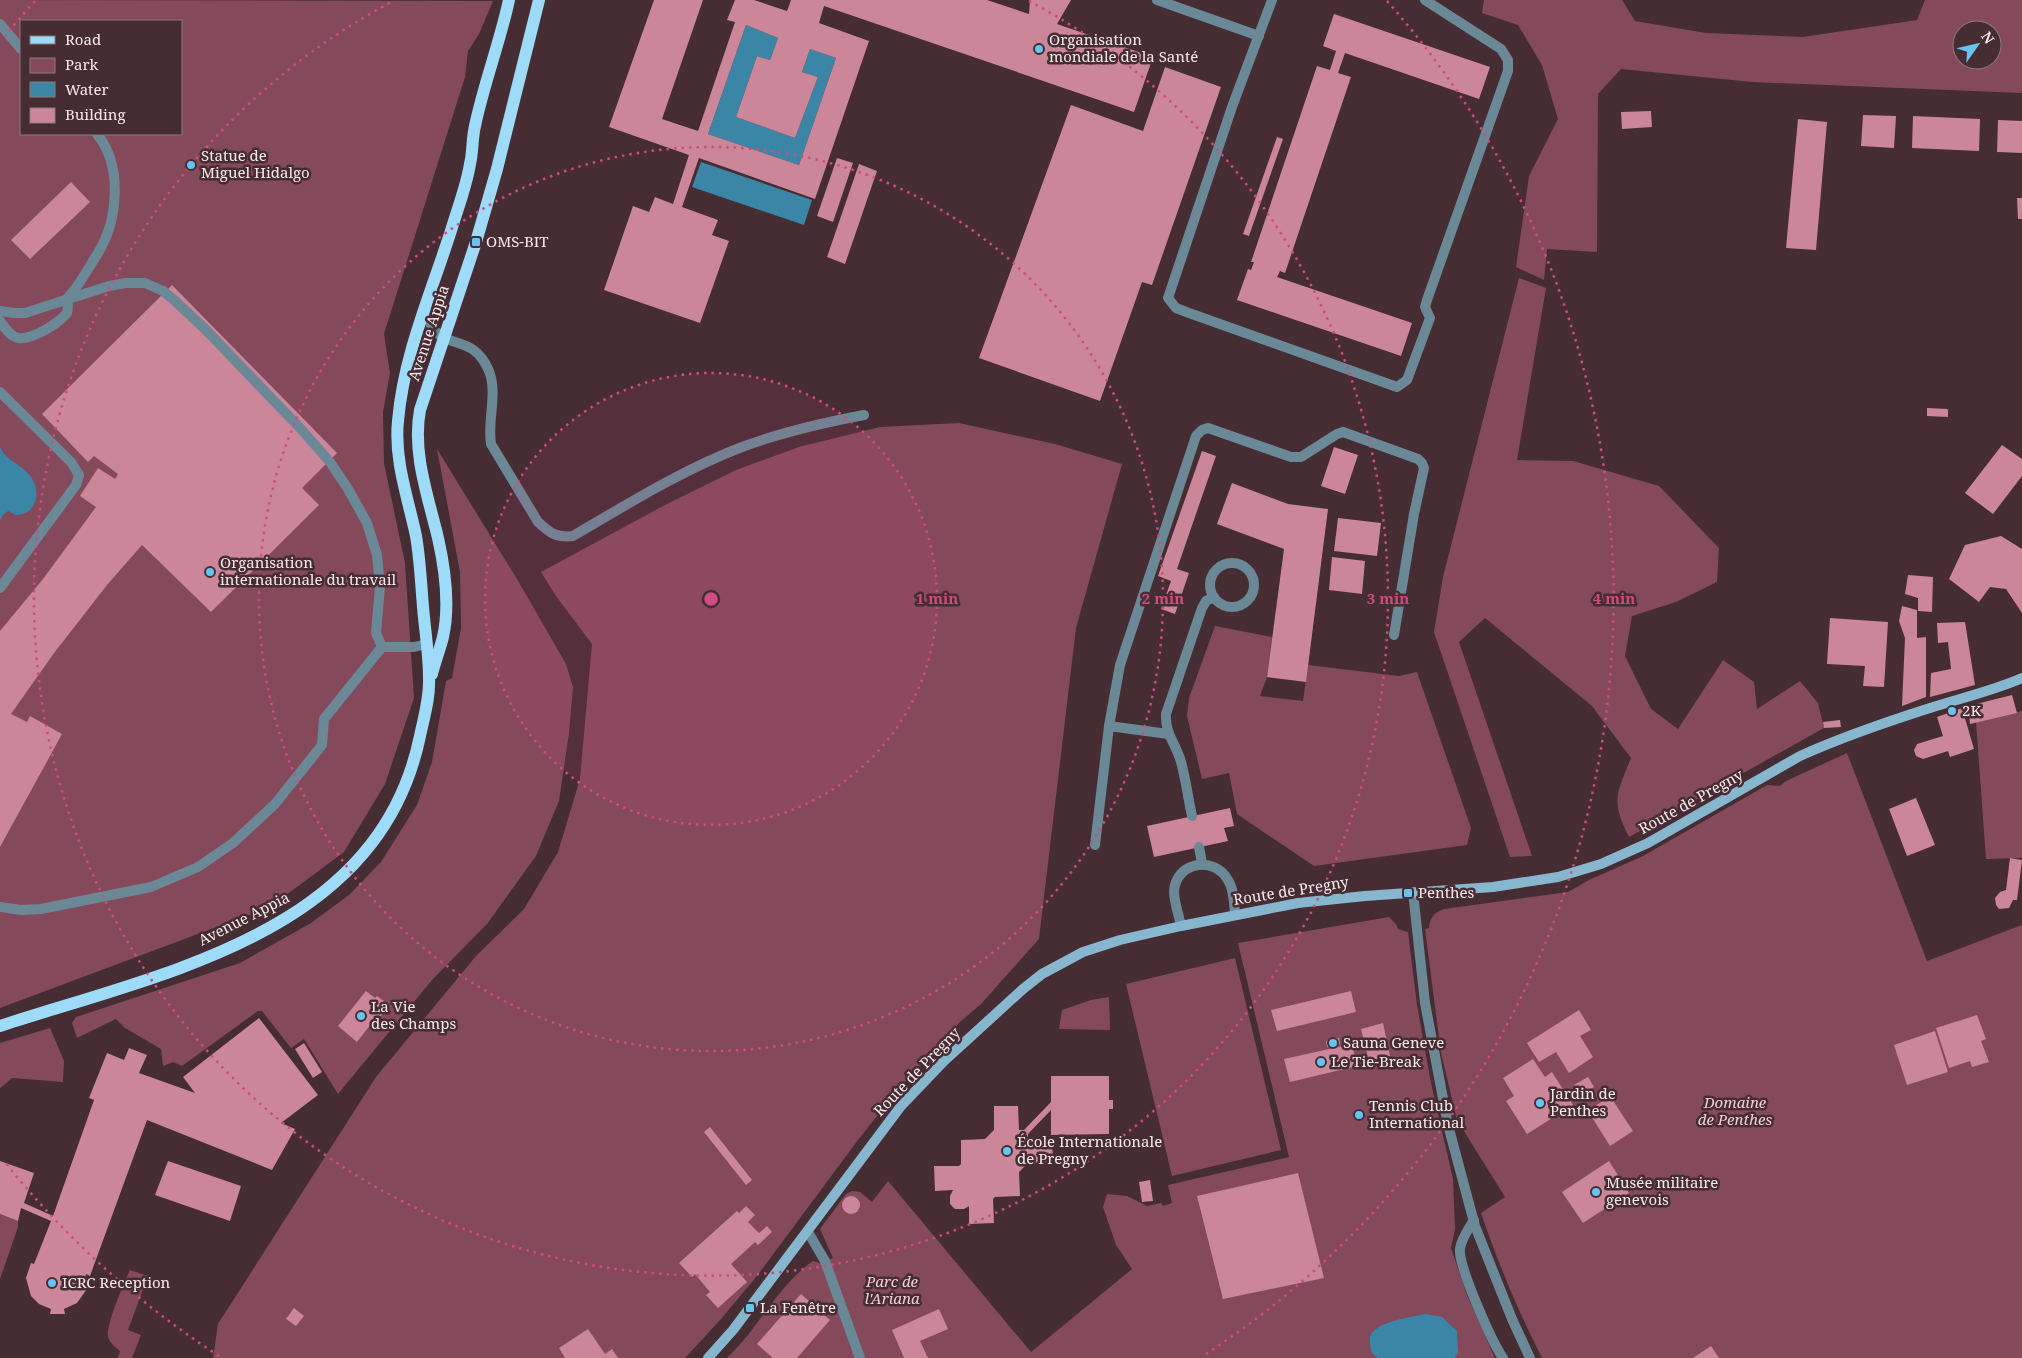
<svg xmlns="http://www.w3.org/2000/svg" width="2022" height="1358" font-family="'Noto Serif',serif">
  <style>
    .green { fill: #85495c; fill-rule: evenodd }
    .water { fill: #3b86a6 }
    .building { fill: #cb869a; fill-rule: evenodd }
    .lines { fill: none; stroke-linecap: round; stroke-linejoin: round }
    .lane { stroke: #6a8896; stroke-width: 10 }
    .street { stroke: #6a8896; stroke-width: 10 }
    .secondary { stroke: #87b7ce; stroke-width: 10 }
    .primary { stroke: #9ddbf9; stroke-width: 12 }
    .ring { fill: none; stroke: #d04c80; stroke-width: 2.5; stroke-dasharray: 2.5 5 }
    .poi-dot { fill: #66c4ef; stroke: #462c33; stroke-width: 2 }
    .labels { text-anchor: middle; stroke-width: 5; stroke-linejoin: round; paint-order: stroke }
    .poi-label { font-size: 15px; fill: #fbe9ee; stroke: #462c33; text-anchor: start }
    .street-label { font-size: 15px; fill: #fbe9ee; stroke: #462c33 }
    .park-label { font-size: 15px; font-style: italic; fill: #f7cfd9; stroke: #462c33 }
    .centre { fill: #d04c80; stroke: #462c33; stroke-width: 2.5 }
    .ring-label { font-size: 15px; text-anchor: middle; font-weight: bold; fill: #d04c80; stroke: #462c33; stroke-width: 5; stroke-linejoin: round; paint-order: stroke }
  </style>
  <rect width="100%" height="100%" fill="#462c33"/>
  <g class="green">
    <path d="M0,0L493,1L479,34L468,51L465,77L384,334L390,373L383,412L384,463L405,563L414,698L385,784L344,852L270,907L0,1008ZM21,21H181V134H21Z"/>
    <path d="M1484,0H1622L1635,21L1706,33L1803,37L1917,20L1925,0H2022V93L1752,82L1621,69L1598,94L1597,252L1547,249L1544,280L1516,267L1529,176L1558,119L1542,65L1518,25L1482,13ZM1962,30H1992V60H1962Z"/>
    <path d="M1519,278L1546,288L1517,460L1573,461L1659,486L1719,548L1717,582L1676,602L1632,616L1625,656L1651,709L1678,729L1723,660L1754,682L1757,709L1800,681L1818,703L1824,728L1629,837C1610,800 1617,793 1631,758L1592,706L1485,618L1459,642L1532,856L1510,857L1434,632L1443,577Z"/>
    <polygon points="959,423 1055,444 1122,464 1076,628 1039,939 981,1004 960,1022 897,1091 858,1140 757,1276 721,1319 685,1358 213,1358 218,1324 376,1077 476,956 524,909 558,852 580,779 592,644 556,596 541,572 665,505 736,470 799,447 880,427"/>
    <polygon points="437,449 517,579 566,664 573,687 569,733 559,801 536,856 487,924 432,980 338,1094 304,1039 291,1048 262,1011 258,1011 182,1066 173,1062 163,1066 161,1049 125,1028 116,1019 77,1038 72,1023 76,1017 240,963 311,923 349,895 381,862 417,805 432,762 446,681 452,678 461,628 460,572"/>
    <polygon points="1215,626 1272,637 1267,677 1260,696 1303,701 1308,665 1399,676 1417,672 1471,828 1467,845 1314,866 1237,814 1229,773 1202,779 1187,716 1189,698"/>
    <polygon points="2022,711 2022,858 1986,859 1976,722"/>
    <path d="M1847,753L1927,961L2022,925V1358H1542C1518,1311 1498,1263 1481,1213L1505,1197L1457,1120L1441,1053L1425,929L1429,928C1430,917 1434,913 1444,909L1568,892L1589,880L1643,856L1767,785L1780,786L1786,781Z"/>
    <path d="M1389,917L1396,924L1398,929L1408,932L1417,1005L1431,1083L1453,1179L1455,1229L1451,1248L1467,1295L1495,1358H727C734,1350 742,1343 748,1335C768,1309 786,1280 813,1261L820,1263L833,1258L820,1229L846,1194L852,1191L860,1192L872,1202L888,1181L1031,1352L1132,1269L1116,1245L1103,1207L1107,1194L1127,1196L1147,1206L1161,1203L1163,1206L1172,1203L1168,1185L1289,1157L1238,943Z"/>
    <polygon points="1235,958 1281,1150 1172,1176 1126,984"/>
    <polygon points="1109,997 1110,1030 1059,1029 1062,1010 1091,1000"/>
    <polygon points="50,1028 64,1061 63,1082 12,1078 0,1088 0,1043"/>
    <polygon points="0,1214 18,1221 18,1227 0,1279"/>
    <path d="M130,1270L148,1276L128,1330L141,1335L132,1358H118L120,1351C115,1347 110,1343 108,1337C106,1324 124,1283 130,1270Z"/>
  </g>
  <g class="water">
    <polygon points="746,25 778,38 770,60 757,56 736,117 795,138 818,77 802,72 810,49 836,58 799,165 708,134"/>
    <polygon points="701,162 812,200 804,225 692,187"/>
    <path d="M0,447C5,460 23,465 31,477C42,492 36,515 16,515L8,511L3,515L0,520Z"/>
    <path d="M1426,1314L1442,1317L1457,1331L1458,1352L1455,1358H1378L1372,1353C1371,1349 1369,1342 1370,1337C1375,1321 1412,1317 1426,1314Z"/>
  </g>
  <g class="building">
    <path d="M654,0H703L662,119L698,131L735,22L727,20L735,0H754L787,11L791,0H987L1029,14L1030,0H1071L1057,24L1153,57L1134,112L824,6L819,23L869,41L815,199L699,158L682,207L718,220L712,235L729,241L700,323L604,290L633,206L649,212L655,197L673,204L689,155L609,127ZM746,25L778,38L770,60L757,56L736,117L795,138L818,77L802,72L810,49L836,58L799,165L708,134Z"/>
    <polygon points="1334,14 1490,67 1479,99 1345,53 1338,73 1351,77 1285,273 1280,271 1277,277 1412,323 1401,356 1237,300 1248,269 1251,270 1254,262 1251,262 1317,66 1330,70 1336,51 1323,46"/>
    <polygon points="1165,67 1221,87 1152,285 1142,282 1100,401 979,358 1071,105 1143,131"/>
    <polygon points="1651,111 1652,127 1622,129 1621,112"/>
    <polygon points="1863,115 1896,116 1894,148 1861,146"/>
    <polygon points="1913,116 1980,119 1979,151 1912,148"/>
    <polygon points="1798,119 1827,122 1816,250 1786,248"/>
    <polygon points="1998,120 2022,121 2022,153 1997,152"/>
    <polygon points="1277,137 1283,139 1249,236 1243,234"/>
    <polygon points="837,158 853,163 833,222 817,216"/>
    <polygon points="859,164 877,171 845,264 827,257"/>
    <polygon points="71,182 90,202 30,259 11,240"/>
    <polygon points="2017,198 2022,198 2022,219 2018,219"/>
    <polygon points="172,285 337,453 302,488 319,505 211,612 142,545 107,585 54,653 11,714 27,722 30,716 62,734 0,847 0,631 43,579 96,507 80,496 98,468 115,479 118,474 94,456 88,462 42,414"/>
    <polygon points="1927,408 1948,409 1948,417 1927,416"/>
    <polygon points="2002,445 2022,459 2022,476 1993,514 1965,493"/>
    <polygon points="1334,447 1358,455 1345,494 1321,486"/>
    <polygon points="1202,451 1216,456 1177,569 1189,573 1175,614 1161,609 1171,581 1158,576"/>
    <polygon points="1232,483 1288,504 1328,509 1306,682 1267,677 1284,549 1217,524"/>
    <polygon points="1338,518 1381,523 1377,556 1334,551"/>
    <polygon points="2001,536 2022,549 2022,613 2006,589 1990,587 1979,602 1949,579 1965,545"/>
    <polygon points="1332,557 1365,561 1362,594 1329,590"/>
    <polygon points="1908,575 1933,577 1932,612 1918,611 1918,598 1905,594"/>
    <polygon points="1902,606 1917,610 1917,638 1926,637 1926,697 1902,706 1905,638 1899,621"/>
    <polygon points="1830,618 1888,622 1884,687 1863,686 1865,666 1827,664"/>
    <polygon points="1965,622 1975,685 1930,697 1931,673 1951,669 1948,642 1938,643 1937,623"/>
    <polygon points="2012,695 2017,713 1970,724 1968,706"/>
    <polygon points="1962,708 1974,749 1950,757 1948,751 1923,759 1916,756 1914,750 1917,744 1943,736 1937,717"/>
    <polygon points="1840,720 1841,727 1824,728 1823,722"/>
    <polygon points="1916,798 1935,845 1907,856 1889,809"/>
    <polygon points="1230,808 1234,826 1224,828 1228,841 1154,857 1147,826"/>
    <polygon points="2010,858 2022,860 2017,900 2013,900 2009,908 1999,909 1996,905 1995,898 2000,892 2006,890"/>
    <polygon points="366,991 375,998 377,996 389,1005 380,1017 378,1015 357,1042 338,1026"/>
    <polygon points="1351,991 1356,1012 1277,1031 1271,1010"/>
    <polygon points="1579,1010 1591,1030 1580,1036 1593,1057 1569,1073 1556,1052 1539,1062 1527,1043"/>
    <polygon points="1977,1015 1986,1039 1981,1041 1989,1062 1972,1067 1970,1061 1949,1068 1936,1028"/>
    <polygon points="259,1018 318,1095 281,1123 295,1129 272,1170 147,1120 90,1276 86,1274 84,1281 89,1283 87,1289 77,1303 64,1309 65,1314 50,1314 51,1309 39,1304 31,1296 26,1278 31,1263 34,1264 51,1221 21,1208 18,1221 0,1214 0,1161 34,1173 24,1203 53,1216 94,1100 89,1098 107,1053 124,1060 129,1048 147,1055 139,1073 195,1093 183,1077"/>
    <polygon points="1383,1023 1390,1056 1369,1061 1361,1029"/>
    <polygon points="1935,1031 1948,1072 1907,1085 1894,1045"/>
    <polygon points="1339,1038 1340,1044 1327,1047 1326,1041"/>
    <polygon points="304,1043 322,1072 313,1078 295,1049"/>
    <polygon points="1352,1044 1357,1066 1290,1082 1284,1059"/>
    <polygon points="1533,1059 1545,1077 1552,1072 1573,1105 1527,1134 1506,1101 1514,1096 1503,1078"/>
    <polygon points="1051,1076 1109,1076 1109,1100 1113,1100 1113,1109 1109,1109 1109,1134 1051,1135 1051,1110 1028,1134 1028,1139 1052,1138 1053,1163 1028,1163 1019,1172 1020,1196 995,1197 993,1199 994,1223 969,1224 969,1206 964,1209 955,1209 950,1204 950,1196 953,1190 935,1191 934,1166 959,1166 961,1164 961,1140 985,1139 994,1130 994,1106 1018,1106 1019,1130 1024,1130 1051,1102"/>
    <polygon points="1588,1077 1594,1087 1580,1095 1574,1085"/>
    <polygon points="1610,1096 1633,1131 1610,1146 1588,1111"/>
    <polygon points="710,1127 752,1180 746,1185 704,1132"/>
    <polygon points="168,1161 241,1186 230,1221 155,1195"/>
    <polygon points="1609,1161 1629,1193 1583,1223 1562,1192"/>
    <polygon points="1298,1173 1324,1278 1223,1299 1197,1196"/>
    <polygon points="1150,1180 1153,1201 1142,1202 1139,1182"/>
    <circle cx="851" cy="1205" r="9"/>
    <polygon points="746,1206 755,1215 748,1222 759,1233 767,1226 772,1232 758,1245 755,1242 731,1264 747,1282 718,1308 706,1295 710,1292 695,1274 692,1277 679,1263 737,1211 739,1213"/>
    <polygon points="801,1294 830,1320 797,1358 773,1358 757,1344"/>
    <polygon points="294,1308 304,1316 296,1326 286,1319"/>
    <polygon points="939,1309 948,1329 920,1341 928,1358 904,1358 892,1330"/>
    <polygon points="588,1329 605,1354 612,1349 618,1358 565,1358 559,1348"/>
    <polygon points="1711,1346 1719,1358 1693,1358"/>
  </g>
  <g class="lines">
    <g class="lane">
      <polyline points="1157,0 1259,36"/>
      <polyline points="1272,0 1232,107 1168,298 1176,308 1189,313 1397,387 1407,380 1430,318 1425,307 1427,300 1508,71 1508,60 1501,49 1425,0"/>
      <polyline points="0,24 21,49"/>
      <path d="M426,308C428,316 429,324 434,330C452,349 474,336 489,371C498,394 487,420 491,444L538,522C550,533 556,538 573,536C626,505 684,469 742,447C782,432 822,423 864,415"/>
      <polyline points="0,311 14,313 25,313 109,286 126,283 145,283 163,291 173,299 205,329 301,429 330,462 348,489 367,523 377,555 380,587 376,633 382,647"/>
      <path d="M0,321C4,327 10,336 18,338C32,340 58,324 67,313C69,308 67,303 68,298C70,294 75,290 77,286C85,275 91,264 98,253C118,220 123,166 97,134"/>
      <polyline points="0,392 71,462 79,475 76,485 0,588"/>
      <circle cx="1232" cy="585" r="22"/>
      <polyline points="382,647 414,647 427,644"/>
      <polyline points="1109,726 1168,734"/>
      <path d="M1192,816C1188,798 1186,780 1181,762C1176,743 1165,735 1166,714L1202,608L1206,601L1214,597"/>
      <polyline points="1095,845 1109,726 1120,665 1196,436 1202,430 1208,428 1291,457 1301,457 1337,434 1343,432 1418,459 1422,463 1424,468 1414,514 1394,635"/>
      <polyline points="1199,847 1202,863"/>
      <polyline points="0,907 21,910 41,909 151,887 198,867 233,843 275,804 322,745 324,719 382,647"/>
      <path d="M1181,926C1179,915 1174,903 1174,891C1176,862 1214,855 1228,880C1234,889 1234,903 1235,914"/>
      <path d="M1474,1220C1469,1228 1461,1239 1460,1249C1458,1266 1492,1342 1503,1358"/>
      <polyline points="808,1232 825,1261 860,1358"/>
    </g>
    <polyline class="street" points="1413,892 1425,1003 1448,1125 1475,1226 1512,1319 1530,1358"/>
    <path class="secondary" d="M708,1358L733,1330L901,1106L944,1061L1023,989L1042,974L1083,952L1120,940L1181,926L1298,903L1365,896L1493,887L1558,877L1601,864L1648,843L1800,756C1842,737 1886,722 1930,708C1961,698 1992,691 2022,678"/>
    <g class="primary">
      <path d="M432,674C435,662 440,649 443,637C450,606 445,569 438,538C428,496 412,453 420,410L476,242L497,169L539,0"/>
      <path d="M0,1026C164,972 379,934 420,736C424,717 430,698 429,678C429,655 425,631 423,607C421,583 420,559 416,536C408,498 394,460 398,421C404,351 434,287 454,221C460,202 467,183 470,164C473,152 472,138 475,126C484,83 500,42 509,0"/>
    </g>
  </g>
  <circle cx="711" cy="599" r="226" fill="#d04c80" fill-opacity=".12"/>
  <g class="ring">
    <circle cx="711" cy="599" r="226"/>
    <circle cx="711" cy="599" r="452"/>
    <path d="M1029 1A677 677 0 1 1 393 1"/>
    <path d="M219 1356A903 903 0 0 1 4 1161M4 37A903 903 0 0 1 35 1M1387 1A903 903 0 0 1 1203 1356"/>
  </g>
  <g class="poi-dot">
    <circle cx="1039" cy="49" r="5"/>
    <circle cx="191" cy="165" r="5"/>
    <rect x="471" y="237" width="10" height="10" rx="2.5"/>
    <circle cx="210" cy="572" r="5"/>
    <circle cx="1952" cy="711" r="5"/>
    <rect x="1403" y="888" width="10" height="10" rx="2.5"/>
    <circle cx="361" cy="1016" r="5"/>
    <circle cx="1333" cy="1043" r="5"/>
    <circle cx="1321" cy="1062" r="5"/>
    <circle cx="1540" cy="1103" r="5"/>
    <circle cx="1359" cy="1115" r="5"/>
    <circle cx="1007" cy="1151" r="5"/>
    <circle cx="1596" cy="1192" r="5"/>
    <circle cx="52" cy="1283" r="5"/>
    <rect x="745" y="1303" width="10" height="10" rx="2.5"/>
  </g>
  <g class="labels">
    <g class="poi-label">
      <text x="1049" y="45">Organisation<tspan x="1049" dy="17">mondiale de la Santé</tspan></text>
      <text x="201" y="161">Statue de<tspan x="201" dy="17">Miguel Hidalgo</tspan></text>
      <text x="486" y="247">OMS-BIT</text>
      <text x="220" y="568">Organisation<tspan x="220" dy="17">internationale du travail</tspan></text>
      <text x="1962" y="716">2K</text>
      <text x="1418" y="898">Penthes</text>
      <text x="371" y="1012">La Vie<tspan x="371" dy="17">des Champs</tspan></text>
      <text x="1343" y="1048">Sauna Geneve</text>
      <text x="1331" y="1067">Le Tie-Break</text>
      <text x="1550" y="1099">Jardin de<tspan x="1550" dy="17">Penthes</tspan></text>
      <text x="1369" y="1111">Tennis Club<tspan x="1369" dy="17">International</tspan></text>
      <text x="1017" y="1147">École Internationale<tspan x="1017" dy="17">de Pregny</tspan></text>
      <text x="1606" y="1188">Musée militaire<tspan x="1606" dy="17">genevois</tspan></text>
      <text x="62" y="1288">ICRC Reception</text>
      <text x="760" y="1313">La Fenêtre</text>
    </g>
    <g class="street-label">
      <text transform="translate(429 333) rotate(-72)" y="5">Avenue Appia</text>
      <text transform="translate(1691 802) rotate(-29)" y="5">Route de Pregny</text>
      <text transform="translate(1291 891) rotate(-9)" y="5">Route de Pregny</text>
      <text transform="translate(244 919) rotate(-27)" y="5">Avenue Appia</text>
      <text transform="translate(917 1072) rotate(-46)" y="5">Route de Pregny</text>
    </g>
    <g class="park-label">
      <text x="1735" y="1108">Domaine<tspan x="1735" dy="17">de Penthes</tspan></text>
      <text x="892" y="1287">Parc de<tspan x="892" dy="17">l'Ariana</tspan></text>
    </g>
  </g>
  <circle cx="711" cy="599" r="8" class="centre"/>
  <g class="ring-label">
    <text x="937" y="604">1 min</text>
    <text x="1163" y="604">2 min</text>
    <text x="1388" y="604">3 min</text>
    <text x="1614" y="604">4 min</text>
  </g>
  <rect x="20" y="20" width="162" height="115" fill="#462c33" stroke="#8e787e"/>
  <rect x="30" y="36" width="25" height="8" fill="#9ddbf9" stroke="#8e787e"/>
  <text x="65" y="45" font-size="15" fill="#fbe9ee">Road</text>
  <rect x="30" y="58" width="25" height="15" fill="#85495c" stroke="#8e787e"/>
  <text x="65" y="70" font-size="15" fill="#fbe9ee">Park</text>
  <rect x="30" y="82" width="25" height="15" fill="#3b86a6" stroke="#8e787e"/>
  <text x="65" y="95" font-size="15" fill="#fbe9ee">Water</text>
  <rect x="30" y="108" width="25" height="15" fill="#cb869a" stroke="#8e787e"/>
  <text x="65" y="120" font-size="15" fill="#fbe9ee">Building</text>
  <g transform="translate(1977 45) rotate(56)"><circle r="24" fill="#462c33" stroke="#8e787e"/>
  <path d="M0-4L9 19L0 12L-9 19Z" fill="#66c4ef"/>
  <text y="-8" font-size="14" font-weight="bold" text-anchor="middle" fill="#fbe9ee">N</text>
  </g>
</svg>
